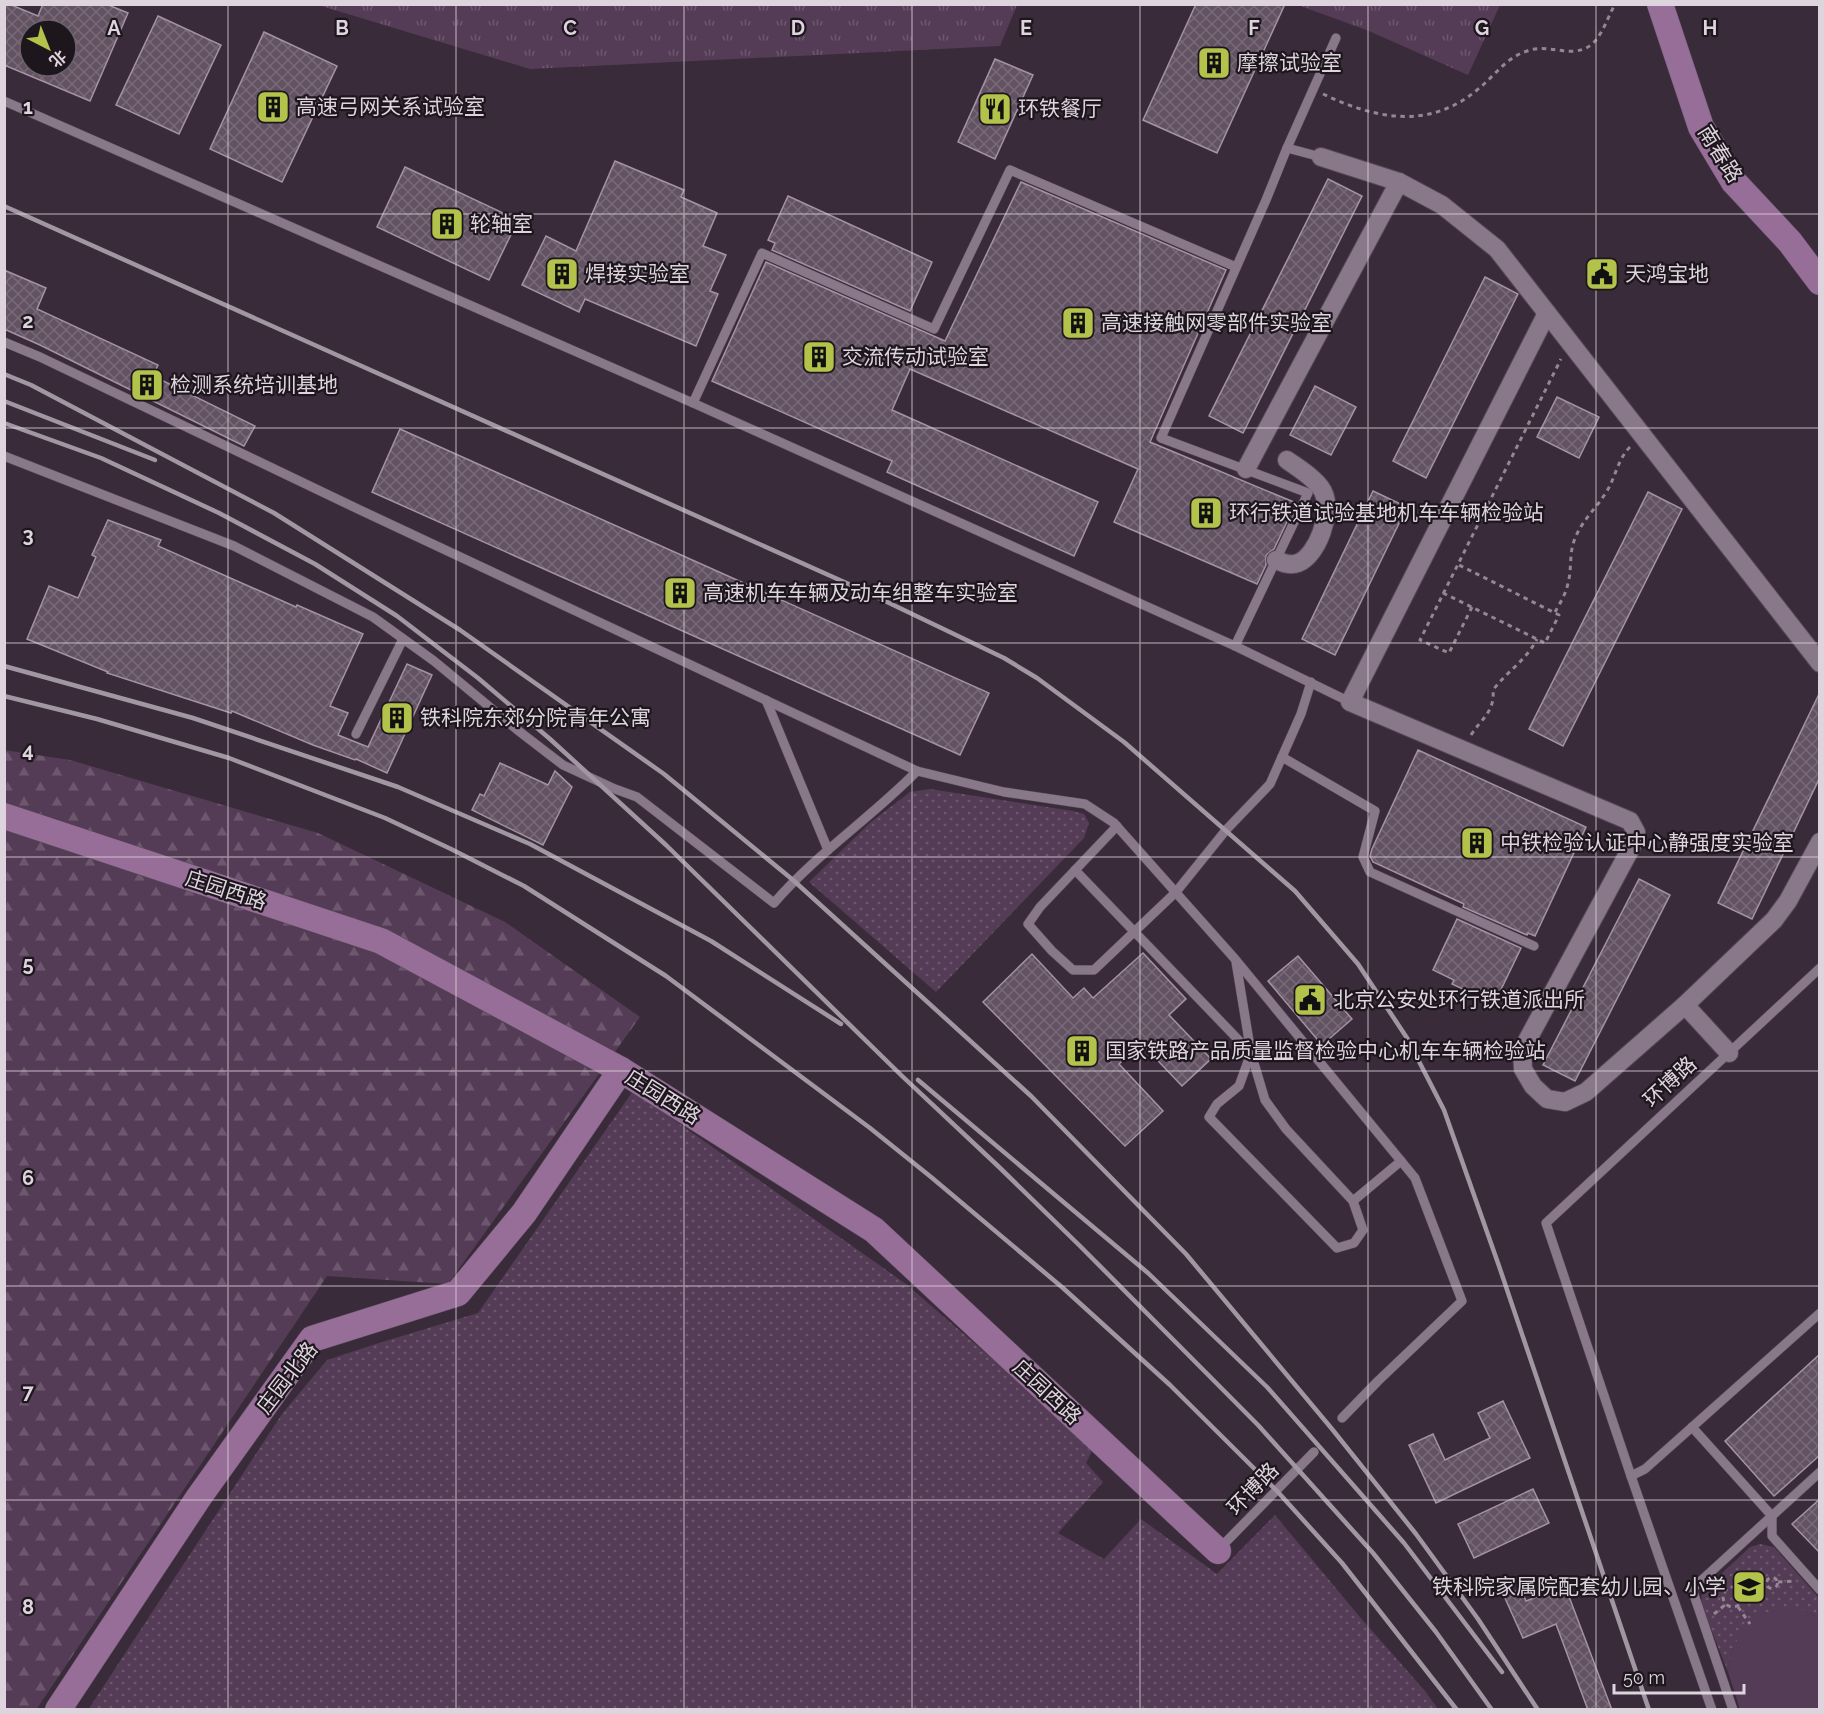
<svg xmlns="http://www.w3.org/2000/svg" width="1824" height="1714" font-family="Raleway,'Noto Sans SC',sans-serif">
  <style>
    .grass { fill: url(#grass-dots) }
    .forest { fill: url(#forest-firs) }
    .park { fill: url(#park-tufts) }
    .pitch { fill: #553c56 }
    .building { fill: url(#building-cross-hatch); stroke: #a593a5; stroke-width: 1.5; fill-rule: evenodd }
    .lines { fill: none; stroke-linecap: round; stroke-linejoin: round }
    .lane-casing { stroke: #554956; stroke-width: 10 }
    .street-casing { stroke: #554956; stroke-width: 20 }
    .secondary-casing { stroke: #554956; stroke-width: 27 }
    .path { stroke: #928793; stroke-width: 3; stroke-dasharray: 4.5 4.5; stroke-linecap: butt }
    .lane { stroke: #897889; stroke-width: 9 }
    .street { stroke: #897889; stroke-width: 18 }
    .secondary { stroke: #966e98; stroke-width: 26 }
    .rail { stroke: #a197a2; stroke-width: 4.5 }
    .grid { fill: none; stroke: #ddd4dd; stroke-width: 1.5; stroke-opacity: 0.55 }
    .labels { text-anchor: middle; stroke-width: 4.5; stroke-linejoin: round; paint-order: stroke }
    .poi-label { font-size: 21px; fill: #ddd4dd; stroke: #1d161d; text-anchor: start }
    .street-label { font-size: 21px; fill: #ddd4dd; stroke: #1d161d }
    .grid-label { font-size: 20px; text-anchor: middle; font-weight: bold; fill: #ddd4dd; stroke: #1d161d; stroke-width: 4.5; stroke-linejoin: round; paint-order: stroke }
  </style>
  <defs>
    <pattern id="grass-dots" width="8" height="8" patternUnits="userSpaceOnUse" patternTransform="scale(1.5)"><rect width="8" height="8" fill="#553c56"/><path d="M2 2h.1M6 6h.1" fill="none" stroke="#6d576e" stroke-width="1.8" stroke-linecap="round"/></pattern>
    <pattern id="forest-firs" width="22" height="20" patternUnits="userSpaceOnUse" patternTransform="scale(1.5)"><rect width="22" height="20" fill="#553c56"/><path d="M5 1l3.5 6h-7zM16 11l3.5 6h-7z" fill="#6d576e"/></pattern>
    <pattern id="park-tufts" width="24" height="20" patternUnits="userSpaceOnUse" patternTransform="scale(1.5)"><rect width="24" height="20" fill="#553c56"/><path d="M3 7l-1-3M5 7V3M7 7l1-3M15 17l-1-3M17 17v-4M19 17l1-3" fill="none" stroke="#6d576e"/></pattern>
    <pattern id="building-cross-hatch" width="8" height="8" patternUnits="userSpaceOnUse" patternTransform="scale(1.5)"><rect width="8" height="8" fill="#625262"/><path d="M0 0l8 8M0 8l8-8" fill="none" stroke="#786a78"/></pattern>
  </defs>
  <rect width="100%" height="100%" fill="#392b3a"/>
  <g class="grass">
    <polygon points="930,789 1073,811 1084,814 1089,823 1084,838 936,992 809,882 871,822 910,792"/>
    <polygon points="633,1091 906,1284 1094,1447 1086,1463 1103,1482 1058,1533 1104,1559 1141,1519 1217,1574 1275,1515 1359,1616 1425,1691 1438,1709 88,1710 282,1414 327,1360 382,1342 478,1313"/>
    <polygon points="1760,1544 1774,1547 1819,1598 1819,1618 1802,1610 1733,1647 1728,1672 1701,1604 1702,1592 1750,1547"/>
  </g>
  <polygon class="forest" points="4,750 70,760 318,833 505,922 640,1017 448,1284 327,1276 36,1710 4,1709"/>
  <g class="park">
    <polygon points="318,5 1017,5 1000,46 530,69"/>
    <polygon points="1298,5 1500,5 1468,75 1369,31"/>
  </g>
  <polygon class="pitch" points="1782,1608 1802,1610 1819,1618 1819,1709 1740,1709 1728,1672 1733,1647 1744,1629 1759,1616"/>
  <g class="building">
    <path d="M4,4H9L38,16L43,4H106L128,13L90,101L4,65ZM30,30H66V66H30Z"/>
    <polygon points="1196,4 1285,4 1217,153 1143,120"/>
    <polygon points="158,16 221,45 179,134 116,105"/>
    <polygon points="264,32 337,66 282,182 210,149"/>
    <polygon points="995,59 1033,75 995,159 958,142"/>
    <polygon points="615,161 684,190 681,197 717,213 703,246 726,255 710,291 718,294 696,346 585,299 579,312 522,285 546,236 576,251"/>
    <polygon points="405,167 518,220 489,280 377,227"/>
    <polygon points="1328,179 1362,196 1243,433 1209,416"/>
    <polygon points="1021,182 1226,270 1150,442 1296,503 1274,549 1266,555 1266,565 1257,584 1114,522 1138,469 910,369 892,410 1098,502 1074,556 887,472 892,461 712,381 766,262 945,341"/>
    <polygon points="788,196 932,262 910,311 772,250 775,243 768,240"/>
    <polygon points="4,270 46,288 37,309 158,365 153,376 255,426 244,446 40,345 4,329"/>
    <polygon points="1485,277 1518,294 1426,478 1393,461"/>
    <polygon points="1315,386 1356,407 1331,455 1290,435"/>
    <polygon points="1557,397 1599,417 1579,458 1537,437"/>
    <polygon points="400,429 989,693 960,755 372,492"/>
    <polygon points="1373,491 1407,507 1335,655 1302,639"/>
    <polygon points="1648,492 1682,509 1563,746 1529,729"/>
    <polygon points="108,520 161,540 158,546 296,607 297,605 363,634 330,706 348,713 338,735 368,747 407,664 432,675 387,773 356,759 355,760 313,745 232,711 231,713 107,673 108,672 27,639 49,586 78,598 96,557 92,555"/>
    <polygon points="1820,692 1820,777 1752,919 1718,903"/>
    <polygon points="1418,750 1586,827 1535,936 1528,933 1527,935 1463,907 1464,904 1373,862 1370,856 1372,849"/>
    <polygon points="500,763 548,785 555,771 572,787 543,845 472,810 480,794 484,796"/>
    <polygon points="1639,879 1670,895 1575,1081 1543,1065"/>
    <polygon points="1457,919 1521,948 1494,1004 1452,984 1454,980 1433,970"/>
    <polygon points="1143,953 1186,999 1169,1015 1211,1059 1182,1086 1141,1043 1119,1064 1163,1111 1125,1146 983,1002 1032,954 1073,998 1084,988 1093,998"/>
    <polygon points="1298,956 1352,1019 1322,1045 1268,981"/>
    <polygon points="1820,1354 1820,1455 1774,1496 1725,1441"/>
    <polygon points="1503,1401 1530,1458 1436,1503 1409,1445 1433,1434 1445,1460 1490,1438 1478,1413"/>
    <polygon points="1533,1489 1549,1523 1474,1558 1458,1524"/>
    <polygon points="1820,1499 1820,1553 1792,1524"/>
    <polygon points="1565,1586 1612,1710 1588,1710 1556,1624 1523,1638 1504,1596 1521,1589 1526,1601"/>
  </g>
  <g class="lines">
    <defs>
      <g id="lane">
        <polyline points="4,101 693,403 1235,646 1350,702"/>
        <polyline points="1287,148 1336,38"/>
        <polyline points="4,342 40,357 360,510 917,771"/>
        <polyline points="693,403 762,253 934,329 1010,170 1236,267"/>
        <path d="M4,456L234,546L373,617L434,661L520,732L563,765L615,789L637,797L774,903C816,854 872,817 917,771L1004,792L1085,804L1114,823L1235,959L1415,1178L1462,1301L1378,1381L1342,1418"/>
        <polyline points="1235,646 1308,493 1161,438 1266,200 1287,148 1321,157"/>
        <polyline points="766,700 828,850"/>
        <polyline points="356,734 403,639"/>
        <polyline points="1282,757 1375,811 1363,857 1370,872 1534,946"/>
        <polyline points="1117,826 1040,907 1028,924 1052,951 1073,970 1094,970 1176,892 1226,830 1270,784 1301,714 1311,682"/>
        <polyline points="1075,870 1251,1053 1265,1100 1286,1129 1353,1201 1363,1230 1354,1243 1337,1248 1209,1117 1217,1104 1239,1086 1251,1053 1236,962"/>
        <polyline points="1353,1201 1401,1161"/>
        <polyline points="1692,1427 1772,1516 1772,1536 1820,1590"/>
        <polyline points="1631,1476 1645,1469 1820,1313"/>
        <polyline points="1219,1549 1314,1452"/>
        <polyline points="1712,1710 1631,1476 1546,1223 1820,968"/>
        <polyline points="1733,1710 1692,1589 1820,1472"/>
      </g>
      <g id="street">
        <polyline points="1321,157 1399,182 1442,205 1497,249 1820,663"/>
        <polyline points="1547,313 1350,702 1630,821 1636,832 1631,848 1522,1050 1523,1069 1533,1086 1547,1099 1565,1102 1586,1092 1685,1005 1774,920 1788,901 1820,842"/>
        <polyline points="1246,469 1399,182"/>
        <path d="M1276,560C1283,563 1290,566 1298,563C1318,555 1332,513 1324,494C1320,481 1298,468 1287,460"/>
        <polyline points="1685,1005 1729,1053"/>
      </g>
      <g id="secondary">
        <polyline points="1660,4 1701,127 1734,182 1790,242 1820,282"/>
        <polyline points="4,816 381,941 621,1070 874,1230 1218,1551"/>
        <polyline points="58,1710 199,1497 312,1339 458,1293 524,1213 621,1070"/>
      </g>
    </defs>
    <use href="#lane" class="lane-casing"/>
    <use href="#street" class="street-casing"/>
    <use href="#secondary" class="secondary-casing"/>
    <g class="path">
      <path d="M1323,94C1375,119 1429,130 1477,90C1494,77 1505,58 1527,51C1537,47 1548,49 1558,50C1597,57 1600,33 1615,4"/>
      <polyline points="1443,593 1545,643 1559,615 1457,564"/>
      <polyline points="1472,607 1449,653 1420,640 1561,359"/>
      <path d="M1555,612C1560,603 1566,594 1568,583C1572,569 1569,555 1574,541C1581,521 1596,509 1607,491C1616,476 1618,458 1631,446"/>
      <path d="M1471,735C1481,719 1495,712 1493,690C1508,670 1525,662 1537,639"/>
      <circle cx="1772" cy="1583" r="5.5"/>
      <polyline points="1778,1582 1794,1581"/>
      <circle cx="1733" cy="1597" r="10"/>
      <polyline points="1742,1592 1766,1585"/>
      <polyline points="1738,1607 1750,1624"/>
      <polyline points="1714,1614 1726,1604"/>
    </g>
    <use href="#lane" class="lane"/>
    <use href="#street" class="street"/>
    <use href="#secondary" class="secondary"/>
    <g class="rail">
      <polyline points="4,206 862,590 1004,658 1037,678 1124,742 1295,891 1358,964 1407,1038 1444,1110 1499,1266 1649,1710"/>
      <polyline points="4,374 31,385 274,513 460,630 664,774 793,880 1031,1096 1186,1254 1332,1429 1416,1534 1478,1619 1538,1710"/>
      <polyline points="4,401 155,460"/>
      <polyline points="4,423 101,458 219,513 315,564 397,616 478,678 550,739 666,845 902,1076 998,1166 1080,1246 1258,1425 1373,1553 1436,1632 1492,1710"/>
      <polyline points="4,666 193,718 398,787 530,844 711,941 841,1024"/>
      <polyline points="4,696 97,719 229,758 385,818 451,849 524,886 666,976 870,1128 931,1177 1063,1288 1170,1385 1277,1491 1342,1563 1457,1710"/>
      <polyline points="918,1080 1148,1273 1267,1387 1404,1543 1502,1672"/>
    </g>
  </g>
  <path class="grid" d="M228,4V1710M456,4V1710M684,4V1710M912,4V1710M1140,4V1710M1368,4V1710M1596,4V1710M4,214H1820M4,428H1820M4,643H1820M4,857H1820M4,1071H1820M4,1286H1820M4,1500H1820"/>
  <defs>
    <symbol id="building-square" viewBox="-11 -11 22 22"><rect x="-9" y="-9" width="18" height="18" rx="4" fill="#b3c24b" stroke="#1d161d"/><path d="M-4-6H4V6H1V3H-1V6H-4ZM-2.5-4.3h1.7v1.8h-1.7ZM.8-4.3h1.7v1.8H.8ZM-2.5-1h1.7V.8h-1.7ZM.8-1h1.7V.8H.8Z" fill="#111"/></symbol>
    <symbol id="restaurant-square" viewBox="-11 -11 22 22"><rect x="-9" y="-9" width="18" height="18" rx="4" fill="#b3c24b" stroke="#1d161d"/><path d="M-5-6h1v4h1v-4h1v4h1v-4h1v5L-1.5 .5V6h-2V.5L-5-1ZM5-6V6H3V1.5H1.5Q1.5-4 5-6Z" fill="#111"/></symbol>
    <symbol id="civic-square" viewBox="-11 -11 22 22"><rect x="-9" y="-9" width="18" height="18" rx="4" fill="#b3c24b" stroke="#1d161d"/><path d="M-.6-6.5H3V-4.5H.6V-3L4-1V1h2V6H-6V1h2V-1L-.6-3ZM-1.2 2.5V6h2.4V2.5Z" fill="#111"/></symbol>
    <symbol id="school-square" viewBox="-11 -11 22 22"><rect x="-9" y="-9" width="18" height="18" rx="4" fill="#b3c24b" stroke="#1d161d"/><path d="M0-5L7-2L0 1L-7-2ZM-4 1L0 2.5L4 1V4Q0 6-4 4Z" fill="#111"/></symbol>
  </defs>
  <g fill-rule="evenodd">
    <use href="#building-square" x="1195" y="44" width="38" height="38"/>
    <use href="#building-square" x="254" y="88" width="38" height="38"/>
    <use href="#restaurant-square" x="976" y="90" width="38" height="38"/>
    <use href="#building-square" x="428" y="205" width="38" height="38"/>
    <use href="#building-square" x="543" y="255" width="38" height="38"/>
    <use href="#civic-square" x="1583" y="255" width="38" height="38"/>
    <use href="#building-square" x="1059" y="304" width="38" height="38"/>
    <use href="#building-square" x="800" y="338" width="38" height="38"/>
    <use href="#building-square" x="128" y="366" width="38" height="38"/>
    <use href="#building-square" x="1187" y="494" width="38" height="38"/>
    <use href="#building-square" x="661" y="574" width="38" height="38"/>
    <use href="#building-square" x="378" y="699" width="38" height="38"/>
    <use href="#building-square" x="1458" y="824" width="38" height="38"/>
    <use href="#civic-square" x="1291" y="981" width="38" height="38"/>
    <use href="#building-square" x="1063" y="1032" width="38" height="38"/>
    <use href="#school-square" x="1730" y="1568" width="38" height="38"/>
  </g>
  <g class="labels">
    <g class="poi-label">
      <text x="1237" y="70">摩擦试验室</text>
      <text x="296" y="114">高速弓网关系试验室</text>
      <text x="1018" y="116">环铁餐厅</text>
      <text x="470" y="231">轮轴室</text>
      <text x="585" y="281">焊接实验室</text>
      <text x="1625" y="281">天鸿宝地</text>
      <text x="1101" y="330">高速接触网零部件实验室</text>
      <text x="842" y="364">交流传动试验室</text>
      <text x="170" y="392">检测系统培训基地</text>
      <text x="1229" y="520">环行铁道试验基地机车车辆检验站</text>
      <text x="703" y="600">高速机车车辆及动车组整车实验室</text>
      <text x="420" y="725">铁科院东郊分院青年公寓</text>
      <text x="1500" y="850">中铁检验认证中心静强度实验室</text>
      <text x="1333" y="1007">北京公安处环行铁道派出所</text>
      <text x="1105" y="1058">国家铁路产品质量监督检验中心机车车辆检验站</text>
      <text x="1726" y="1594" text-anchor="end">铁科院家属院配套幼儿园、小学</text>
    </g>
    <g class="street-label">
      <text transform="translate(1720 154) rotate(58)" y="7">南春路</text>
      <text transform="translate(226 890) rotate(18)" y="7">庄园西路</text>
      <text transform="translate(1670 1082) rotate(-43)" y="7">环博路</text>
      <text transform="translate(663 1097) rotate(32)" y="7">庄园西路</text>
      <text transform="translate(287 1378) rotate(-52)" y="7">庄园北路</text>
      <text transform="translate(1047 1392) rotate(43)" y="7">庄园西路</text>
      <text transform="translate(1253 1489) rotate(-46)" y="7">环博路</text>
    </g>
  </g>
  <g class="grid-label">
    <text x="114" y="35">A</text>
    <text x="342" y="35">B</text>
    <text x="570" y="35">C</text>
    <text x="798" y="35">D</text>
    <text x="1026" y="35">E</text>
    <text x="1254" y="35">F</text>
    <text x="1482" y="35">G</text>
    <text x="1710" y="35">H</text>
    <text x="28" y="114">1</text>
    <text x="28" y="328">2</text>
    <text x="28" y="542">3</text>
    <text x="28" y="757">4</text>
    <text x="28" y="971">5</text>
    <text x="28" y="1185">6</text>
    <text x="28" y="1399">7</text>
    <text x="28" y="1614">8</text>
  </g>
  <rect width="1824" height="1714" fill="none" stroke="#ddd4dd" stroke-width="12"/>
  <g transform="translate(48 48) rotate(138)"><circle r="28" fill="#1d161d" stroke="#6a626a" stroke-width="1.5"/>
  <path d="M0-4.5L10 22L0 15L-10 22Z" fill="#b3c24b"/>
  <text y="-9" font-size="16" font-weight="bold" text-anchor="middle" fill="#ddd4dd">北</text>
  </g>
  <path d="M1614 1684v9h130v-9" fill="none" stroke="#ddd4dd" stroke-width="3"/>
  <text x="1623" y="1684" font-size="18" fill="#ddd4dd" stroke="#1d161d" stroke-width="4.5" paint-order="stroke">50 m</text>
</svg>
